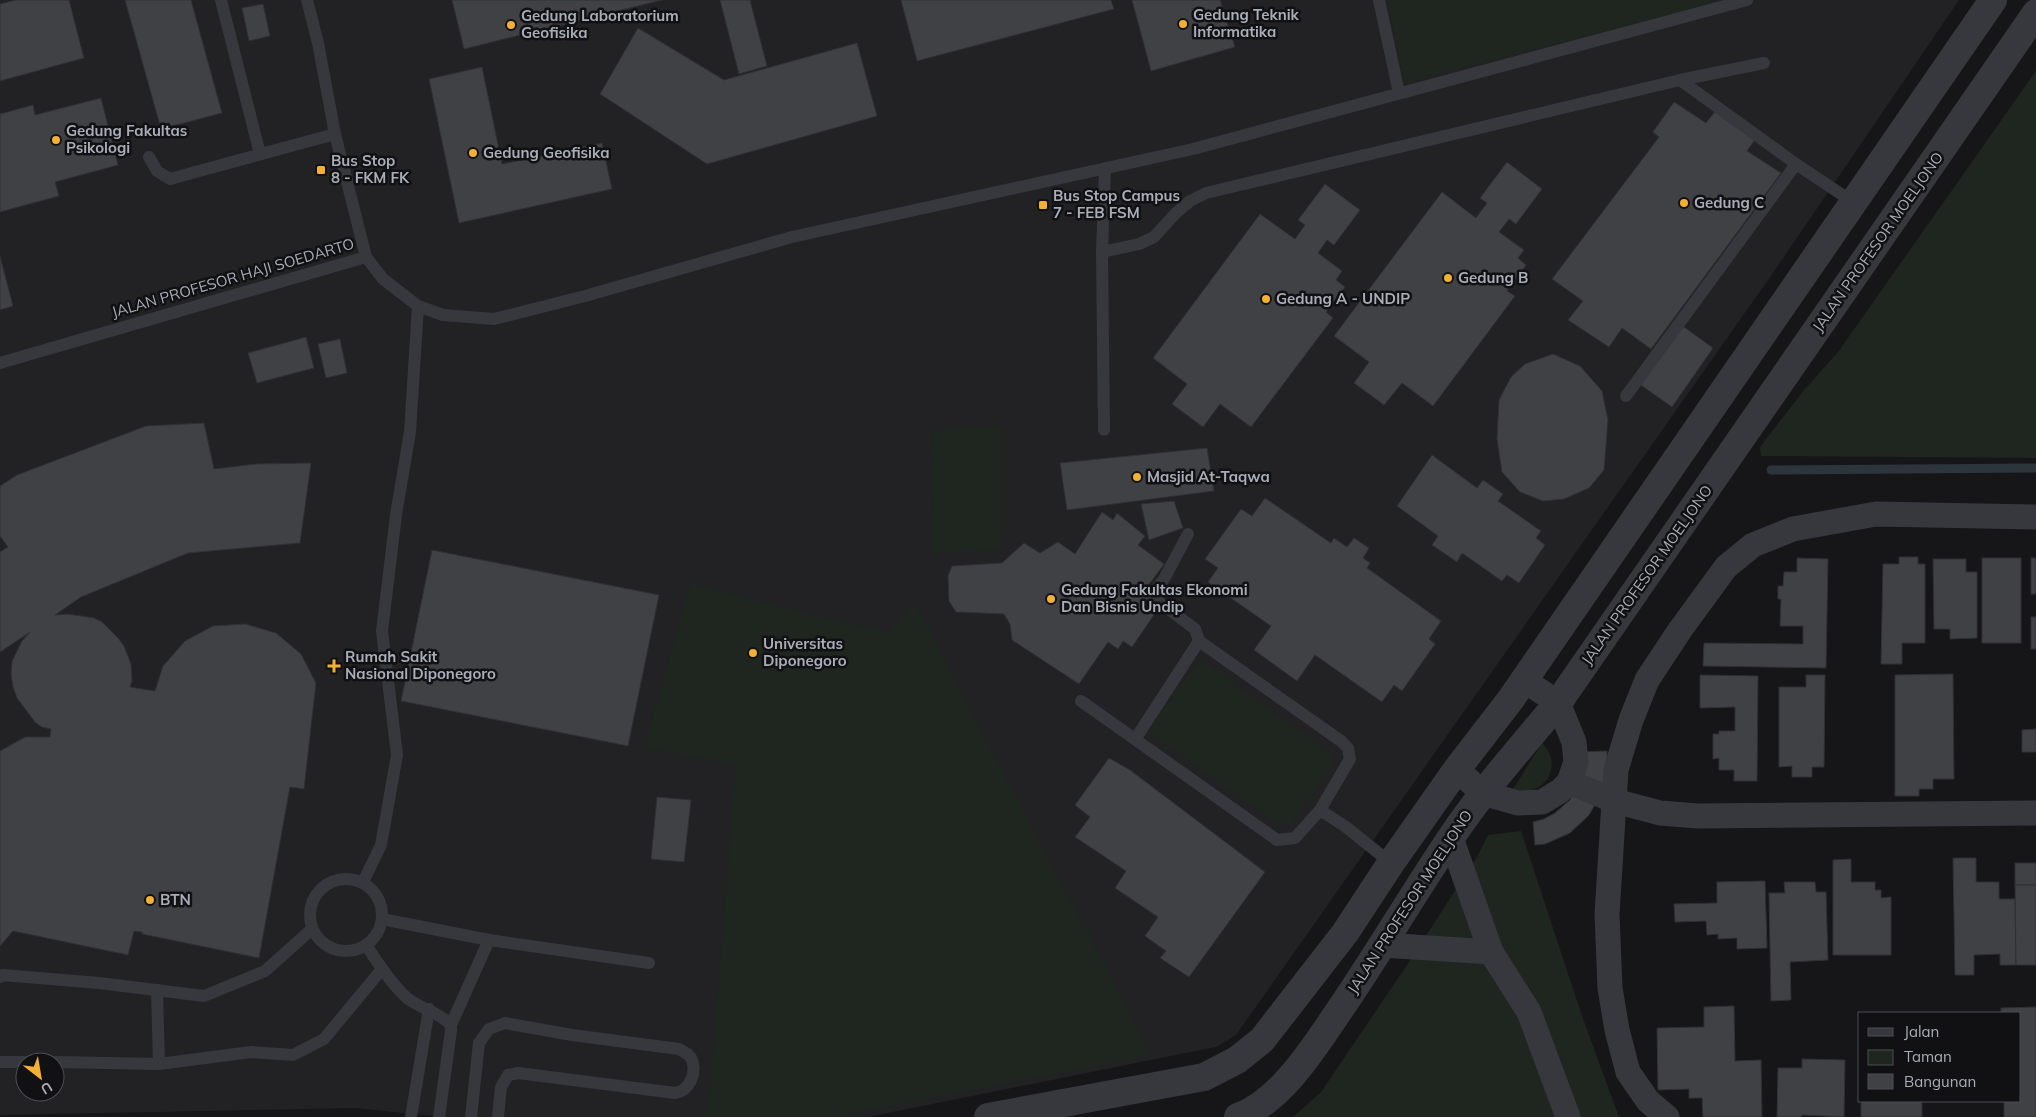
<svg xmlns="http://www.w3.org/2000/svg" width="2036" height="1117" font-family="Mulish,sans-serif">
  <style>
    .built { fill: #222225; fill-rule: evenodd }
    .green { fill: #1e261f }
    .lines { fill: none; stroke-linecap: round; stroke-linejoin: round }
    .stream { stroke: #2c353c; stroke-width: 9 }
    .building { fill: #404145; stroke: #303034 }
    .service { stroke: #37383d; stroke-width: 12 }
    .minor { stroke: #37383d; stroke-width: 25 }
    .tertiary { stroke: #37383d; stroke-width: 28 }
    .poi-dot { fill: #f2b134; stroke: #111113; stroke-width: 2 }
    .labels { text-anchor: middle; stroke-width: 5; stroke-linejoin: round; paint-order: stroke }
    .poi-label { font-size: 15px; font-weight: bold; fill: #a8adb8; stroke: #111113; text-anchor: start }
    .street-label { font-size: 15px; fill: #a8adb8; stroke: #111113 }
  </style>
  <rect width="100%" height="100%" fill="#161618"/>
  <path class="built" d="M0,0H1959L1775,270L1236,1035L1216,1047L868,1117H443L355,1108L0,1115ZM25,1062H55V1092H25Z"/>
  <g class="green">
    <polygon points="1387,0 1713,0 1707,5 1405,83"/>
    <polygon points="2036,71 2036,458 1761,456 1760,447 1804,390 1838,352"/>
    <polygon points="1002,425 1001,549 933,553 934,430"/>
    <polygon points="691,583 786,608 888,632 915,604 1152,1056 836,1117 708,1117 736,765 644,748"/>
    <polygon points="1202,662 1209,665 1331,754 1335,761 1331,768 1292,824 1278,824 1158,739 1151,732 1153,723 1194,667"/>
    <path d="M1542,743C1565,766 1544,798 1513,789Z"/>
    <polygon points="1521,831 1582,1016 1619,1117 1293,1117 1321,1092 1409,962 1478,855 1488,835"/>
  </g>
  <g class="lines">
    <polyline class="stream" points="1771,470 2036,468"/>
  </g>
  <g class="building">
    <polygon points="16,0 69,0 84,58 0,81 0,4"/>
    <polygon points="125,0 191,0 222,113 161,129"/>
    <polygon points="452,0 662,0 464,49"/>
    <polygon points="720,0 750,0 767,66 739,74"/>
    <polygon points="901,0 1111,0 1114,9 917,61"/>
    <polygon points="1132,0 1220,0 1235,47 1151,71"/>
    <polygon points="263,4 270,36 249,41 242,8"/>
    <polygon points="638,28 724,80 857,43 877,116 707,164 600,94"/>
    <polygon points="482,67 502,164 602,143 612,189 459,223 429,79"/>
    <polygon points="101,98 118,165 55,182 59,196 0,212 0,114 33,105 35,115"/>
    <polygon points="1674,102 1706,123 1717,109 1756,138 1747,151 1781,173 1651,349 1622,328 1609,347 1568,320 1583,301 1552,279 1659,137 1653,132"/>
    <polygon points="1507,162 1542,189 1516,224 1509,219 1499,232 1524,250 1518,258 1526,265 1507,291 1515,296 1433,406 1402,383 1384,405 1354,383 1369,362 1334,336 1442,192 1476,218 1487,203 1480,198"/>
    <polygon points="1325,184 1360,210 1334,245 1327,240 1318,253 1342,271 1336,280 1345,287 1326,312 1333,318 1251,427 1220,404 1203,427 1172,404 1187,384 1153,358 1260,214 1295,239 1305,225 1298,220"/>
    <polygon points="0,256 13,306 0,310"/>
    <polygon points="1680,324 1713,348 1672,407 1638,383"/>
    <polygon points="306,337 314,368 257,383 248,353"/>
    <polygon points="340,339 347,373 326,378 318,344"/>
    <polygon points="1553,354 1580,366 1602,391 1608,420 1604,470 1589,488 1564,499 1543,501 1520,492 1502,472 1497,439 1499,400 1511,377 1525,364"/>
    <polygon points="204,423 214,469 256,464 311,463 300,543 188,553 81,597 55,615 68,614 94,618 102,622 118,638 124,646 131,664 132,681 130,687 155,691 163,666 185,641 213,626 245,624 276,633 301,654 316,683 304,789 290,787 259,958 142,934 142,932 134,931 128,955 13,931 0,946 0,751 25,737 50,737 51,729 42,727 35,722 17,698 13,687 11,674 12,661 22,641 30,632 0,652 0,552 8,547 0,536 0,486 17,475 146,426"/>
    <polygon points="1207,448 1214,491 1067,510 1060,463"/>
    <polygon points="1432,455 1477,488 1483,480 1503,494 1498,501 1541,531 1536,538 1545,545 1519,583 1507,575 1502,581 1462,553 1457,562 1432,545 1438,536 1397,506"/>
    <polygon points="1265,498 1331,543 1334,538 1347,547 1354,538 1369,548 1363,558 1370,563 1367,568 1441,621 1429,639 1435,644 1402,691 1394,685 1382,702 1315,655 1297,681 1254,650 1271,626 1208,582 1218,568 1205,559 1241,509 1252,516"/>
    <polygon points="1174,501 1183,528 1149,540 1141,504"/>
    <polygon points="1102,512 1113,520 1117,513 1145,536 1138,545 1164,564 1145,590 1155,596 1150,603 1158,609 1132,647 1123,641 1118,649 1108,642 1079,684 1012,640 1010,624 1004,614 956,612 949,601 948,576 952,566 1002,563 1024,543 1040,553 1058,542 1075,554"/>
    <polygon points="432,550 659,595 628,746 401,701"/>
    <polygon points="1899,557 1918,557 1918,564 1925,564 1925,643 1902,643 1902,664 1881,664 1883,564 1899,564"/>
    <polygon points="1797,558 1828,559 1826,668 1703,666 1704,643 1803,644 1803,626 1780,626 1781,599 1778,599 1778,586 1783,586 1784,572 1797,572"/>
    <rect x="1982" y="558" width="39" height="85"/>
    <rect x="2031" y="558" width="5" height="36"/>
    <polygon points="1933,559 1966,559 1966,572 1977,572 1977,638 1950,639 1950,629 1934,629"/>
    <rect x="2031" y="617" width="5" height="32"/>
    <polygon points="1953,674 1954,779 1933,779 1933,789 1919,789 1919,796 1895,796 1895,675"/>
    <polygon points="1700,675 1758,676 1757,781 1734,781 1734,770 1719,770 1719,758 1713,759 1713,734 1719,734 1719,731 1735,731 1735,707 1700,708"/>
    <polygon points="1806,675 1825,675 1824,767 1812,767 1812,777 1792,777 1792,766 1779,767 1779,687 1806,687"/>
    <polygon points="2036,729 2036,752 2022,752 2022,730"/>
    <polygon points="1607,751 1607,762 1603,790 1589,815 1570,833 1545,844 1535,845 1533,822 1544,819 1555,813 1570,800 1579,782 1578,752"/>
    <polygon points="1109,758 1130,770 1265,872 1189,977 1160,958 1166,951 1145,936 1158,917 1115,888 1126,871 1075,837 1090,817 1075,805"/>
    <polygon points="657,797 691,800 684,862 651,859"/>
    <polygon points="1953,858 1976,858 1976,882 1999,882 1999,899 2015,899 2016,965 2000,965 2000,954 1974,955 1974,975 1955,975"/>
    <polygon points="1851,859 1851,882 1875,882 1875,890 1881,890 1881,898 1891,897 1891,955 1833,955 1833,860"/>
    <rect x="2015" y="863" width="21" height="22"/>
    <polygon points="1765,881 1767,948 1737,949 1737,938 1718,939 1718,934 1707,935 1706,921 1675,922 1674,904 1717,903 1717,882"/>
    <polygon points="1784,882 1815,882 1816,892 1826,892 1828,960 1790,962 1791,1000 1771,1001 1769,893 1785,893"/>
    <polygon points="2015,885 2036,885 2036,965 2016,965"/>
    <polygon points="1734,1006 1735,1061 1761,1060 1762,1117 1703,1117 1702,1098 1689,1098 1689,1089 1658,1090 1657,1028 1704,1027 1704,1007"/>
    <polygon points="2036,1007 2036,1117 2004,1117 2004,1101 2020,1101 2020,1013 2001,1013 2001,1008"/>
    <polygon points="1802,1059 1845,1060 1844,1117 1802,1115 1801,1117 1777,1117 1778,1068 1802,1068"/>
    <rect x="1861" y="1101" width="61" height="16"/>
  </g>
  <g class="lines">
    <g class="service">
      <polyline points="221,0 260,154"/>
      <polyline points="307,0 318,43 335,134 366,257 383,279 418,306 443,315 494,319 585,296 792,237 1193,149 1747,0"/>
      <polyline points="1379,0 1399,93"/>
      <polyline points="149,157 157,171 170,179 335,134"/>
      <polyline points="1796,164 1853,202"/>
      <polyline points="1102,252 1139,244 1154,237 1176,213 1190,201 1206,193 1680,80 1764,63"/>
      <polyline points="0,363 366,257"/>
      <polyline points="1626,396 1796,164 1680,80"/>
      <polyline points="1104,430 1102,252 1105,168"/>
      <polyline points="1199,641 1341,741 1348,748 1350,759 1320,810"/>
      <polyline points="1081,701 1277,840 1295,838 1320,810 1346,827 1391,863"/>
      <polyline points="1136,738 1199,641 1195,629 1159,602 1155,591 1164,579 1188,534"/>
      <circle cx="346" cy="915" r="36"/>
      <polyline points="363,882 381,845 397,755 382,631 396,515 410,432 418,306"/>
      <polyline points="382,919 489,940 649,963"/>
      <path d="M366,945C377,962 392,985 407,998C421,1009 439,1012 451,1025V1031L439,1117"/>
      <polyline points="0,977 3,975 99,983 204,996 265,971 312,929"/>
      <polyline points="157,990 159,1064"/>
      <polyline points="451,1025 489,940"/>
      <polyline points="0,1062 25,1062"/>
      <polyline points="55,1062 159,1064 251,1052 293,1055 324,1039 382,969"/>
      <polyline points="411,1117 429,1009"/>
      <path d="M471,1117L479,1043L489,1029L505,1023L572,1035L679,1049C684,1052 690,1054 692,1060C697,1074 689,1091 675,1093L518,1073L508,1075L501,1087L498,1117"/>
    </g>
    <g class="minor">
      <polyline points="1457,769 1482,793 1518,803 1542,802 1560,791 1569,782 1576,762 1574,742 1558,703 1524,680"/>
      <polyline points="1569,782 1615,801 1660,813 1698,816 2036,813"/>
      <polyline points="1451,838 1491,952 1529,1012 1568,1117"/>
      <polyline points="1383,945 1491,952"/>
      <polyline points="1667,1117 1648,1101 1628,1072 1617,1030 1610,988 1607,914 1616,770 1631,720 1647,680 1680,630 1726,567 1753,545 1793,529 1876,514 2036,517"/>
    </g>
    <g class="tertiary">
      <polyline points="988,1117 1204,1077 1237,1060 1262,1040 1345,933 1391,863 1457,769 1511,699 1993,0"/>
      <path d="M1238,1117C1284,1100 1318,1041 1345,1002C1382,947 1415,891 1452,836C1484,789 1521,747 1558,703L2036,13"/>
    </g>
  </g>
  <g class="poi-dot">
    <circle cx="1183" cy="24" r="5"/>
    <circle cx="511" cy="25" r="5"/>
    <circle cx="56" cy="140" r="5"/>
    <circle cx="473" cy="153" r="5"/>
    <rect x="316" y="165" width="10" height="10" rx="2.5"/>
    <circle cx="1684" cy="203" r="5"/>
    <rect x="1038" y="200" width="10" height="10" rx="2.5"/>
    <circle cx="1448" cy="278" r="5"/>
    <circle cx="1266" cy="299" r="5"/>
    <circle cx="1137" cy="477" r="5"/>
    <circle cx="1051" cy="599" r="5"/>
    <circle cx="753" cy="653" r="5"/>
    <path d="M331.5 658.5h5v5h5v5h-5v5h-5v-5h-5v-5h5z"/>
    <circle cx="150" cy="900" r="5"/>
  </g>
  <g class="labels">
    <g class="poi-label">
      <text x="1193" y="20">Gedung Teknik<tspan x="1193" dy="17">Informatika</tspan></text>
      <text x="521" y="21">Gedung Laboratorium<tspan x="521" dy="17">Geofisika</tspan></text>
      <text x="66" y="136">Gedung Fakultas<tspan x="66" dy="17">Psikologi</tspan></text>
      <text x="483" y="158">Gedung Geofisika</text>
      <text x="331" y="166">Bus Stop<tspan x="331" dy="17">8 - FKM FK</tspan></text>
      <text x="1053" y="201">Bus Stop Campus<tspan x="1053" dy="17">7 - FEB FSM</tspan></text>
      <text x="1694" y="208">Gedung C</text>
      <text x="1458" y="283">Gedung B</text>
      <text x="1276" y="304">Gedung A - UNDIP</text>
      <text x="1147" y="482">Masjid At-Taqwa</text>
      <text x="1061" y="595">Gedung Fakultas Ekonomi<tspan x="1061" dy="17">Dan Bisnis Undip</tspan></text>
      <text x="763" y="649">Universitas<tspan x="763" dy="17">Diponegoro</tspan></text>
      <text x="345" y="662">Rumah Sakit<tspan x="345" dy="17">Nasional Diponegoro</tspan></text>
      <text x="160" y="905">BTN</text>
    </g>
    <g class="street-label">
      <text transform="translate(1878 242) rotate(-55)" y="5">JALAN PROFESOR MOELJONO</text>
      <text transform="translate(233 278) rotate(-16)" y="5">JALAN PROFESOR HAJI SOEDARTO</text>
      <text transform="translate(1647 575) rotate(-55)" y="5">JALAN PROFESOR MOELJONO</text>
      <text transform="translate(1410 902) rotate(-57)" y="5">JALAN PROFESOR MOELJONO</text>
    </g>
  </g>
  <rect x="1858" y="1012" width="162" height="90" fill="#111113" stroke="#4d4f55"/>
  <rect x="1868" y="1028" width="25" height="8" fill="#37383d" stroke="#4d4f55"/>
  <text x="1904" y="1037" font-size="15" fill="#a8adb8">Jalan</text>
  <rect x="1868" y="1050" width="25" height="15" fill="#1e261f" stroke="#4d4f55"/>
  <text x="1904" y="1062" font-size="15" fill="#a8adb8">Taman</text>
  <rect x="1868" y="1074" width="25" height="15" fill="#404145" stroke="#4d4f55"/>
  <text x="1904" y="1087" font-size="15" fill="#a8adb8">Bangunan</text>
  <g transform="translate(40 1077) rotate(149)"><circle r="24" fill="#111113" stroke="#4d4f55"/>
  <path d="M0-4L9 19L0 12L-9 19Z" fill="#f2b134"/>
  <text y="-8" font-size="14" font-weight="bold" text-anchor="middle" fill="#a8adb8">U</text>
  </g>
</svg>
